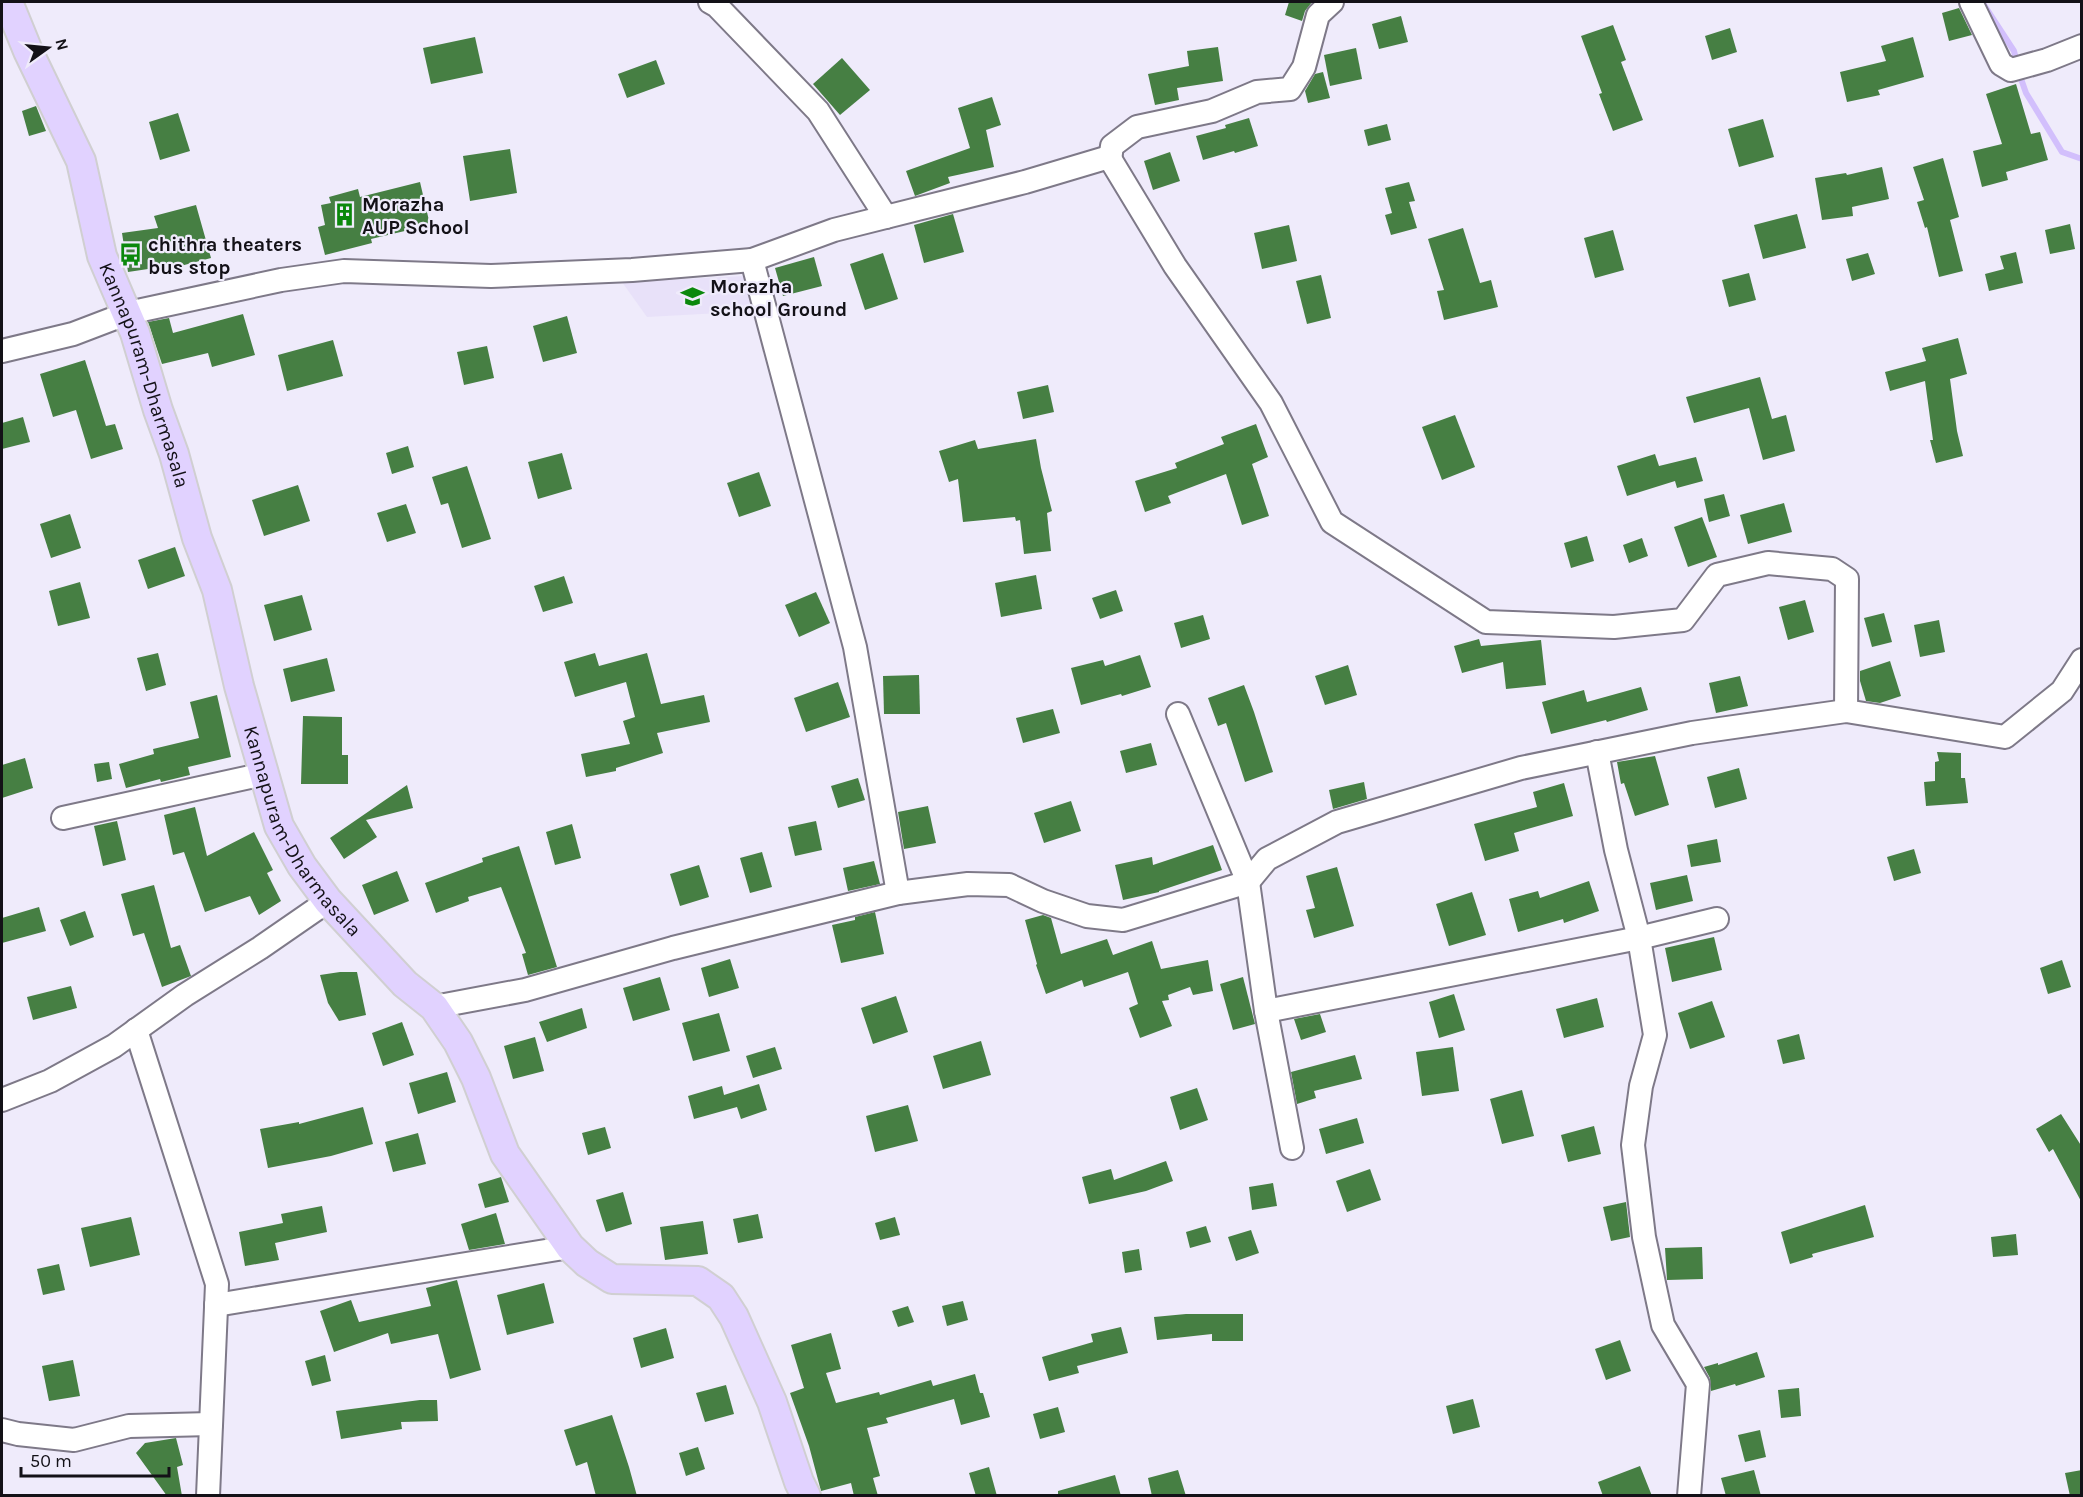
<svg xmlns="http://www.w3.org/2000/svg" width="2083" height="1497" font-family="Karla,sans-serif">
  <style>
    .built { fill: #e8e1f9 }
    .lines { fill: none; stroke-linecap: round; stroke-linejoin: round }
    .stream { stroke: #d2bffc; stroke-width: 6 }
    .building { fill: #467f43 }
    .minor-casing { stroke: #7e7988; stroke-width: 26 }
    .major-casing { stroke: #d0cfd1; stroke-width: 32 }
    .minor { stroke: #fff; stroke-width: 22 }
    .major { stroke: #e1d2ff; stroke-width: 28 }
    .labels { text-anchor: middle; stroke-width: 4.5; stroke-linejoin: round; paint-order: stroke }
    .poi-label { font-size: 20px; font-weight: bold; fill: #131117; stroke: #efebfb; text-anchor: start }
    .street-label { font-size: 20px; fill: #131117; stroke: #efebfb }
  </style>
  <rect width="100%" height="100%" fill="#efebfb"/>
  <polygon class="built" points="745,276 757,311 647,317 622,282"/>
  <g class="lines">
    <g class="stream">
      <polyline points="1984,5 2014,51 2017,63"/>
      <polyline points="2019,73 2026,93 2062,152 2082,159"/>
    </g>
  </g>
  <g class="building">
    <polygon points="1289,2 1312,2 1305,11 1302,21 1285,15"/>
    <polygon points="1959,8 1972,35 1949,41 1942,13"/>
    <polygon points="1401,16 1408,42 1379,49 1372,24"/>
    <polygon points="1613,25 1626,60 1621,62 1643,120 1613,131 1599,94 1602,93 1581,36"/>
    <polygon points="1730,28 1737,52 1712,60 1705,36"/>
    <polygon points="475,37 483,73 431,84 423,48"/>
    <polygon points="1913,37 1924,77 1878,90 1880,95 1847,102 1840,72 1886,61 1881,46"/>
    <polygon points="1218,47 1223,81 1177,88 1179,100 1155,105 1148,74 1189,66 1187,51"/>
    <polygon points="1356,48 1362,79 1330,86 1324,55"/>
    <polygon points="842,58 870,90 840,115 813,84"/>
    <polygon points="656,60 665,84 627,98 618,74"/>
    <polygon points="1323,72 1330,98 1308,103 1305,91 1315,74"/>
    <polygon points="2016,84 2031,134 2040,132 2048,160 2006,172 2008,180 1982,187 1973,151 2002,144 1986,94"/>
    <polygon points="992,97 1001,125 986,130 994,167 948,177 950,183 915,196 906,171 970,148 958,108"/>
    <polygon points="36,106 46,131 29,136 22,111"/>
    <polygon points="178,113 190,151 160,160 149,122"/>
    <polygon points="1249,118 1258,146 1235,153 1234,151 1203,160 1196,136 1226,128 1225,125"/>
    <polygon points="1763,119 1774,157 1739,167 1728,129"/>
    <polygon points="1387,124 1391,140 1368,146 1364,130"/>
    <polygon points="510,149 517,193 470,201 463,156"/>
    <polygon points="1170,152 1180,181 1153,190 1144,161"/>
    <polygon points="1943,158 1959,217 1950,220 1963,271 1939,277 1927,227 1925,228 1917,202 1924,200 1913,167"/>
    <polygon points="1882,167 1889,199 1852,207 1853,216 1822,220 1815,178 1846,173 1847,175"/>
    <polygon points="420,182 430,225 371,239 372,243 325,255 318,227 325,225 321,205 331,203 329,197 358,189 360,197"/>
    <polygon points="1409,182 1415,201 1409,202 1417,228 1391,235 1385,215 1392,213 1385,188"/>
    <polygon points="196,205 211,258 169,269 168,266 128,272 122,233 158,228 154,216"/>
    <polygon points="953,214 964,252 924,263 914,225"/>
    <polygon points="1797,214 1806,248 1763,259 1754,225"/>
    <polygon points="2070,224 2075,249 2050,254 2045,230"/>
    <polygon points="1289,225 1297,261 1262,269 1254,233"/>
    <polygon points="1463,228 1480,283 1491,280 1498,307 1444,320 1437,291 1444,290 1428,239"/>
    <polygon points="1613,230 1624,270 1595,278 1584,238"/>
    <polygon points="2016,252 2023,283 1989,291 1985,274 2004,269 2000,256"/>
    <polygon points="883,253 898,299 865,310 850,264"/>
    <polygon points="1868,253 1875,274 1852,281 1846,259"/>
    <polygon points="814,257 822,286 783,296 775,268"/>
    <polygon points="1749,273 1756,300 1729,307 1722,280"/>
    <polygon points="1321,275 1331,318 1307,324 1296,281"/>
    <polygon points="243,314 255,355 212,367 208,353 162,364 148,322 169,318 173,333"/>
    <polygon points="567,316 577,353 543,362 533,326"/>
    <polygon points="1958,338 1967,374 1950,379 1957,431 1963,456 1936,463 1930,440 1933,440 1925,381 1890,391 1885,372 1926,361 1922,348"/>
    <polygon points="333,340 343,376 287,391 278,355"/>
    <polygon points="487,346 494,378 464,385 457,352"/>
    <polygon points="85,360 106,426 115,424 123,449 91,459 76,410 53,417 40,374"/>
    <polygon points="1760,377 1772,419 1786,415 1795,451 1763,460 1749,408 1694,423 1686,397"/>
    <polygon points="1048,385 1054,412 1023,419 1017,392"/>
    <polygon points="1455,415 1475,467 1442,480 1422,427"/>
    <polygon points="23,417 30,442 2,449 2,423"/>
    <polygon points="1256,424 1268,457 1252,464 1269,516 1242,525 1226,474 1168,496 1171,503 1145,512 1135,481 1177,468 1175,463 1224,444 1221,437"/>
    <polygon points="1036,439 1041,468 1052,511 1047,513 1051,551 1024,554 1020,520 1016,521 1015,517 963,522 958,479 949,482 939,451 975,440 978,449"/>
    <polygon points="408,446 414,467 392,474 386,453"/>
    <polygon points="562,453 572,489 538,499 528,462"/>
    <polygon points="1655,454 1659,466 1696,457 1703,481 1677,488 1675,481 1627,496 1617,466"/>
    <polygon points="467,466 491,539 462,548 448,503 441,505 432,477"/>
    <polygon points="759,472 771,506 739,517 727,483"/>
    <polygon points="298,485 310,521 264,536 252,500"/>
    <polygon points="1724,494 1730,516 1709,522 1704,499"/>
    <polygon points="1784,503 1792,532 1748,544 1740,515"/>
    <polygon points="406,504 416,533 387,542 377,513"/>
    <polygon points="70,514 81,548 51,558 40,524"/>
    <polygon points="1702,517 1717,557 1688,567 1674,527"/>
    <polygon points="1587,536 1594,561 1571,568 1564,543"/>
    <polygon points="1642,538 1648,556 1629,563 1623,545"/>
    <polygon points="175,547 185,576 148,589 138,560"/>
    <polygon points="1036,575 1042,609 1001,617 995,583"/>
    <polygon points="564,576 573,603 543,612 534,586"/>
    <polygon points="80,582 90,618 58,626 49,591"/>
    <polygon points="1116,590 1123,611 1100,619 1092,598"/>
    <polygon points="816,592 830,623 799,637 785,605"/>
    <polygon points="302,595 312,630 274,641 264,605"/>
    <polygon points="1805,600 1814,632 1788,640 1779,607"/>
    <polygon points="1884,613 1892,642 1872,647 1864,618"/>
    <polygon points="1203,615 1210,639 1181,648 1174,623"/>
    <polygon points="1939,620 1945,652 1920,657 1914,625"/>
    <polygon points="1479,639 1481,646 1541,640 1546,685 1506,689 1503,662 1462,673 1454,646"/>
    <polygon points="158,653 166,685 146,691 137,658"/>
    <polygon points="595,653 599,666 647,653 661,704 704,695 710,722 657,733 663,753 616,768 616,771 586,777 581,754 630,744 623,721 635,717 626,682 575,697 564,662"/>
    <polygon points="1140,655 1151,687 1122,696 1121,694 1081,705 1071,668 1103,660 1105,666"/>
    <polygon points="327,658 335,691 291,702 283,669"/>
    <polygon points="1890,661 1901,696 1880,703 1866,701 1860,681 1860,671"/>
    <polygon points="1348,665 1357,695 1325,705 1315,676"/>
    <polygon points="919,675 920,714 884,714 883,676"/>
    <polygon points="1740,676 1748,706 1716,713 1709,683"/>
    <polygon points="838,682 850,717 806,732 794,698"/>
    <polygon points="1244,685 1254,712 1273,772 1245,782 1226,723 1218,726 1208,698"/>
    <polygon points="1641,687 1648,710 1607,722 1606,720 1551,734 1542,702 1584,690 1587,702"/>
    <polygon points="217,695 231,757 188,767 190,775 161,782 160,779 126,788 119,764 154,754 153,749 199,738 190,702"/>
    <polygon points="1053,709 1060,733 1023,743 1016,718"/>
    <polygon points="303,716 342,717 342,755 348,755 348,784 301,784"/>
    <polygon points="1151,743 1157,765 1126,773 1120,751"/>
    <polygon points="1937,752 1961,753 1961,778 1965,778 1968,803 1926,806 1924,782 1935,781 1935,762 1939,761"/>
    <polygon points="1655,756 1669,805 1635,816 1624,783 1621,784 1617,762"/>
    <polygon points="25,758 33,788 2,798 2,765"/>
    <polygon points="109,762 112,779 97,782 94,764"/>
    <polygon points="1739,768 1747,799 1715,808 1707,777"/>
    <polygon points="858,778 865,800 838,808 831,786"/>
    <polygon points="1364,782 1367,799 1333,809 1329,790"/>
    <polygon points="1564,783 1573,816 1514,833 1519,851 1485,861 1474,824 1537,807 1533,792"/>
    <polygon points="407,785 413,808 366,820 377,837 344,859 330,838"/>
    <polygon points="1071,801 1081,831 1044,843 1034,813"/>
    <polygon points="928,806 936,843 904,849 898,812"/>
    <polygon points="195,807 207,856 254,832 273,870 267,873 281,901 259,915 250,896 205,912 184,852 173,855 164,815"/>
    <polygon points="117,821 126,860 103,866 94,826"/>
    <polygon points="816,821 822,850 795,856 788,827"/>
    <polygon points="572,824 581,858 555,865 546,832"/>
    <polygon points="1717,839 1721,862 1691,867 1687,845"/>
    <polygon points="1213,845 1222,870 1159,891 1159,892 1123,900 1115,865 1152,857 1153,865"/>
    <polygon points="519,846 557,967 528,975 522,954 526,953 501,887 468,897 469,901 436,913 425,883 483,862 482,858"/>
    <polygon points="1914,849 1921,873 1894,881 1887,857"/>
    <polygon points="762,852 772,887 750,893 740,858"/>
    <polygon points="874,861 880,884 848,891 843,868"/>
    <polygon points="699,865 709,897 680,906 670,874"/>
    <polygon points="1337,867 1354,926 1314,938 1306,910 1315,908 1306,876"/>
    <polygon points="397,871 409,901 374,915 362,885"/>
    <polygon points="1687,875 1693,901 1656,910 1650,883"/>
    <polygon points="1589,881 1599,911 1564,923 1563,919 1518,932 1509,899 1538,891 1540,898"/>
    <polygon points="154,885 171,948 180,945 191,976 162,987 144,933 133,936 121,894"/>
    <polygon points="1472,892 1486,935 1449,946 1436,904"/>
    <polygon points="39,907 46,931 2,943 2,918"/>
    <polygon points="85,911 94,937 70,946 60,920"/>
    <polygon points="875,912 884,954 841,963 832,925 855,920 855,917"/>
    <polygon points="1043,915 1051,918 1061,954 1107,939 1113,955 1152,941 1161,969 1208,960 1213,991 1193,995 1190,987 1168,995 1169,1000 1162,1001 1172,1026 1140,1038 1129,1008 1138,1004 1128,972 1084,987 1082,980 1046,994 1036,965 1037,964 1025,920"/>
    <polygon points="1714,937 1722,970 1672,982 1665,948"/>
    <polygon points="730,959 739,988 709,997 701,968"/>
    <polygon points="2062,960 2071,987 2048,994 2040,968"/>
    <polygon points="340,972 357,972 366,1015 339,1021 328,1003 320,975"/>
    <polygon points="660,977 670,1010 633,1021 623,988"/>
    <polygon points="1243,977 1255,1024 1233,1030 1220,984"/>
    <polygon points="71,986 77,1008 33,1020 27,997"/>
    <polygon points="1454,994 1465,1030 1439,1038 1429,1002"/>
    <polygon points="896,996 908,1032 873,1044 861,1008"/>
    <polygon points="1597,998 1604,1027 1564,1038 1556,1009"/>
    <polygon points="1712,1001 1725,1037 1690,1049 1678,1013"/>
    <polygon points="582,1008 587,1028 547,1042 539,1022"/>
    <polygon points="719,1013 730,1051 693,1061 682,1023"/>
    <polygon points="1320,1014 1326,1032 1301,1040 1294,1019"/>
    <polygon points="402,1022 414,1055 383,1066 372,1033"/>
    <polygon points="1799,1034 1805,1059 1783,1064 1777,1040"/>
    <polygon points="535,1037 544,1071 513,1079 504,1046"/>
    <polygon points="981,1041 991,1075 943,1089 933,1056"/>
    <polygon points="775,1047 782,1069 753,1078 746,1056"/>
    <polygon points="1453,1047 1459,1091 1422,1096 1416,1052"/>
    <polygon points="1355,1055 1362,1079 1314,1091 1316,1098 1297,1104 1291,1072"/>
    <polygon points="447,1072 456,1102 418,1114 409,1083"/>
    <polygon points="759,1084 767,1110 741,1119 737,1107 694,1119 688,1096 722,1086 724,1095"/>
    <polygon points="1197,1088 1208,1120 1180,1130 1170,1097"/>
    <polygon points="1522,1090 1534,1136 1502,1144 1490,1099"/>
    <polygon points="908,1105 918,1141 875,1152 866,1116"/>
    <polygon points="363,1107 373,1144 331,1156 268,1168 260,1129 299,1122 299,1124"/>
    <polygon points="2061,1114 2082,1147 2082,1203 2053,1149 2049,1152 2036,1129"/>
    <polygon points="1357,1118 1364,1143 1326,1154 1319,1129"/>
    <polygon points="1594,1126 1601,1154 1568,1162 1561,1135"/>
    <polygon points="605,1127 611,1148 588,1155 582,1133"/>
    <polygon points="418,1133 426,1164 393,1172 385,1142"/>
    <polygon points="1166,1161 1173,1181 1146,1191 1089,1204 1082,1177 1111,1169 1114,1180"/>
    <polygon points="1370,1169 1381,1200 1347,1212 1336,1181"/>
    <polygon points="501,1177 509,1202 485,1208 478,1184"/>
    <polygon points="1273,1183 1277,1206 1252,1210 1249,1187"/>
    <polygon points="623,1192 632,1224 606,1232 596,1200"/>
    <polygon points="1626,1202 1630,1237 1611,1241 1603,1207"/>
    <polygon points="1865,1205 1874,1237 1812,1254 1813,1257 1790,1264 1781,1232"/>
    <polygon points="322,1206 327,1232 275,1243 279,1260 245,1266 239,1232 283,1223 281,1214"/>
    <polygon points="496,1213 505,1244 469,1250 461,1224"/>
    <polygon points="758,1214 763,1238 738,1243 733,1219"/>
    <polygon points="131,1217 140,1255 90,1267 81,1228"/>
    <polygon points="895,1217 900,1235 880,1240 875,1223"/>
    <polygon points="703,1221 708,1254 665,1260 660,1227"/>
    <polygon points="1206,1226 1211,1242 1190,1248 1186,1232"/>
    <polygon points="1251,1230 1259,1253 1236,1261 1228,1237"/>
    <polygon points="2016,1234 2018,1255 1993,1257 1991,1237"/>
    <polygon points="1702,1247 1703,1279 1667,1280 1665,1248"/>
    <polygon points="1139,1249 1142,1270 1125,1273 1122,1252"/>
    <polygon points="59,1264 65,1290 43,1295 37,1269"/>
    <polygon points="457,1280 481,1370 450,1379 438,1334 391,1344 388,1333 334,1352 320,1311 351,1300 359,1322 431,1306 426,1288"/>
    <polygon points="544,1283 554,1323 507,1335 497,1295"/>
    <polygon points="963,1301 968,1320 947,1326 942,1306"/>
    <polygon points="908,1306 914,1322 898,1327 892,1311"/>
    <polygon points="1186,1314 1243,1314 1243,1341 1212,1341 1212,1334 1157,1340 1154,1317"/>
    <polygon points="1121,1327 1128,1353 1077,1366 1079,1373 1049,1381 1042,1357 1093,1342 1091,1334"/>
    <polygon points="666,1328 674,1358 641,1368 633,1338"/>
    <polygon points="831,1333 841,1369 826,1373 836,1403 879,1392 880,1395 931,1380 933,1386 975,1374 980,1393 983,1393 990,1417 961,1425 954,1399 886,1418 888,1423 867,1428 880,1476 873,1478 878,1496 854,1496 851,1483 821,1491 809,1446 790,1393 804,1388 791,1345"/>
    <polygon points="1620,1340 1631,1371 1606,1380 1595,1349"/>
    <polygon points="1757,1352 1765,1377 1736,1386 1735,1384 1711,1391 1710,1378 1704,1367 1718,1363 1718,1365"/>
    <polygon points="325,1355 331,1381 312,1386 305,1361"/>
    <polygon points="73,1360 80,1396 49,1401 42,1366"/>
    <polygon points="726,1385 734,1414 705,1422 696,1393"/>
    <polygon points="1799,1388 1801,1416 1781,1418 1778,1390"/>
    <polygon points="1473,1399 1480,1427 1453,1434 1446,1406"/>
    <polygon points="420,1400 437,1400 438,1421 401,1422 402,1429 341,1439 336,1411"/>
    <polygon points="1058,1407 1065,1432 1040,1439 1033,1414"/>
    <polygon points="612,1415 629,1467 637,1496 596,1496 587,1462 576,1466 564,1430"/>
    <polygon points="1760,1430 1766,1457 1745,1462 1738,1435"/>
    <polygon points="176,1438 183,1465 177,1467 182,1496 167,1496 136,1453 145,1443"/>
    <polygon points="698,1447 705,1469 686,1476 679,1453"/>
    <polygon points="1640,1466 1652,1496 1603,1496 1598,1482"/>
    <polygon points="989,1467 997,1496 976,1496 969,1473"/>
    <polygon points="1178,1470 1186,1496 1152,1496 1148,1478"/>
    <polygon points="1754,1470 1761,1496 1726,1496 1721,1478"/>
    <polygon points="2082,1470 2082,1496 2070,1496 2065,1473"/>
    <polygon points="1115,1475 1121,1496 1058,1496 1058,1491"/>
  </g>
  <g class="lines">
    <defs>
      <g id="minor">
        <polyline points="710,2 717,6 818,111 886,217"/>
        <polyline points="1971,2 2001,64 2011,70 2047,60 2082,46"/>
        <polyline points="1110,160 1112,146 1137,127 1212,111 1257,92 1290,89 1304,67 1318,15 1332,2"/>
        <polyline points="752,260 855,647 898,893"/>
        <polyline points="2,351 73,334 128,313 281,280 344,271 491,276 632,270 752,260 834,230 1025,182 1109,157 1175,266 1271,403 1332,522 1486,622 1614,627 1683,620 1717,575 1768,563 1832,569 1847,579 1846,711"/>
        <polyline points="1178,714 1248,882 1266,1011 1292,1148"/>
        <polyline points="1597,752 1616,850 1639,938 1655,1035 1641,1086 1633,1145 1644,1237 1663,1325 1698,1384 1689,1496"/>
        <polyline points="63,818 264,774"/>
        <polyline points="434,1007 525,990 673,948 898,893 968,884 1009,885 1043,901 1087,916 1123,920 1248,882 1267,859 1337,822 1521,768 1692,733 1846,711 2005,737 2062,691 2082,660"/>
        <polyline points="1266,1011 1639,938 1717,919"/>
        <polyline points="136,1030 217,1284 208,1496"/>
        <polyline points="2,1100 50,1081 114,1046 185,995 260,948 328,901"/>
        <polyline points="216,1305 570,1247"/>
        <polyline points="2,1430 18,1434 74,1440 129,1426 211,1424"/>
      </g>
      <g id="major">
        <path id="s1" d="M8,2L28,51L81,161L102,256L135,333L158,410L174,454L197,538L217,590L239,686L279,826L302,866L328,901L405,984L434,1007L458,1042L476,1078L505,1154L570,1247L587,1263L612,1279L698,1281L721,1297L734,1317L772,1402L799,1482L806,1496"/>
      </g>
    </defs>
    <use href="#minor" class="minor-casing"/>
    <use href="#major" class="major-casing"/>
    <use href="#minor" class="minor"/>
    <use href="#major" class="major"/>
  </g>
  <defs>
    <symbol id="building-bare" viewBox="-9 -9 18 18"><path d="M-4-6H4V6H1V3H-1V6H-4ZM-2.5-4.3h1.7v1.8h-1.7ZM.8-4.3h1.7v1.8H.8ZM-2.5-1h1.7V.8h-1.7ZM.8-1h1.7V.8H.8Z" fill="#0b880c" stroke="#efebfb" stroke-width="2.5" paint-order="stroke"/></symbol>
    <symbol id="bus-bare" viewBox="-9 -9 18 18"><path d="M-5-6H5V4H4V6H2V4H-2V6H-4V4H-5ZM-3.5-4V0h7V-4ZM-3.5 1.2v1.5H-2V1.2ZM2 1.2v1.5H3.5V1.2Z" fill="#0b880c" stroke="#efebfb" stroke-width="2.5" paint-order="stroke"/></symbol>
    <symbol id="school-bare" viewBox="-9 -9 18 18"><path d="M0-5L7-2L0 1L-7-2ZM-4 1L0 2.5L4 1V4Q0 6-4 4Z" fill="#0b880c" stroke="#efebfb" stroke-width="2.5" paint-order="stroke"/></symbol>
  </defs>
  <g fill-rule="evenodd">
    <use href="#building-bare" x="328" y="198" width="33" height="33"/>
    <use href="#bus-bare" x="114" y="238" width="33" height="33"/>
    <use href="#school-bare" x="676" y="280" width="33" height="33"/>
  </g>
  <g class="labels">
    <g class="poi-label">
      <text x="362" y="211">Morazha<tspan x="362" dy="23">AUP School</tspan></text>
      <text x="148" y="251">chithra theaters<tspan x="148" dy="23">bus stop</tspan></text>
      <text x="710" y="293">Morazha<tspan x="710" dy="23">school Ground</tspan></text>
    </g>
    <g class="street-label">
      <text dy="7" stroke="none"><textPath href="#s1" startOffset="399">Kannapuram-Dharmasala</textPath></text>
      <text dy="7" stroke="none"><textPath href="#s1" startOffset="885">Kannapuram-Dharmasala</textPath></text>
    </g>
  </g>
  <rect width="2083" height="1497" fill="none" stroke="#131117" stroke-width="6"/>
  <g transform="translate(48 48) rotate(75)" stroke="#efebfb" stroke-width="4.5" paint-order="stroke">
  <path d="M0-4.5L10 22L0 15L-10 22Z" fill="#131117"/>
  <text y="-9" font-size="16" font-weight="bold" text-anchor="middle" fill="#131117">N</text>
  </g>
  <path d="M21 1467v9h148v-9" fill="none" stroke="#131117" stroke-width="3"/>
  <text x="30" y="1467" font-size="18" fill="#131117" stroke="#efebfb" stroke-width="4.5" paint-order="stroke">50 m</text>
</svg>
